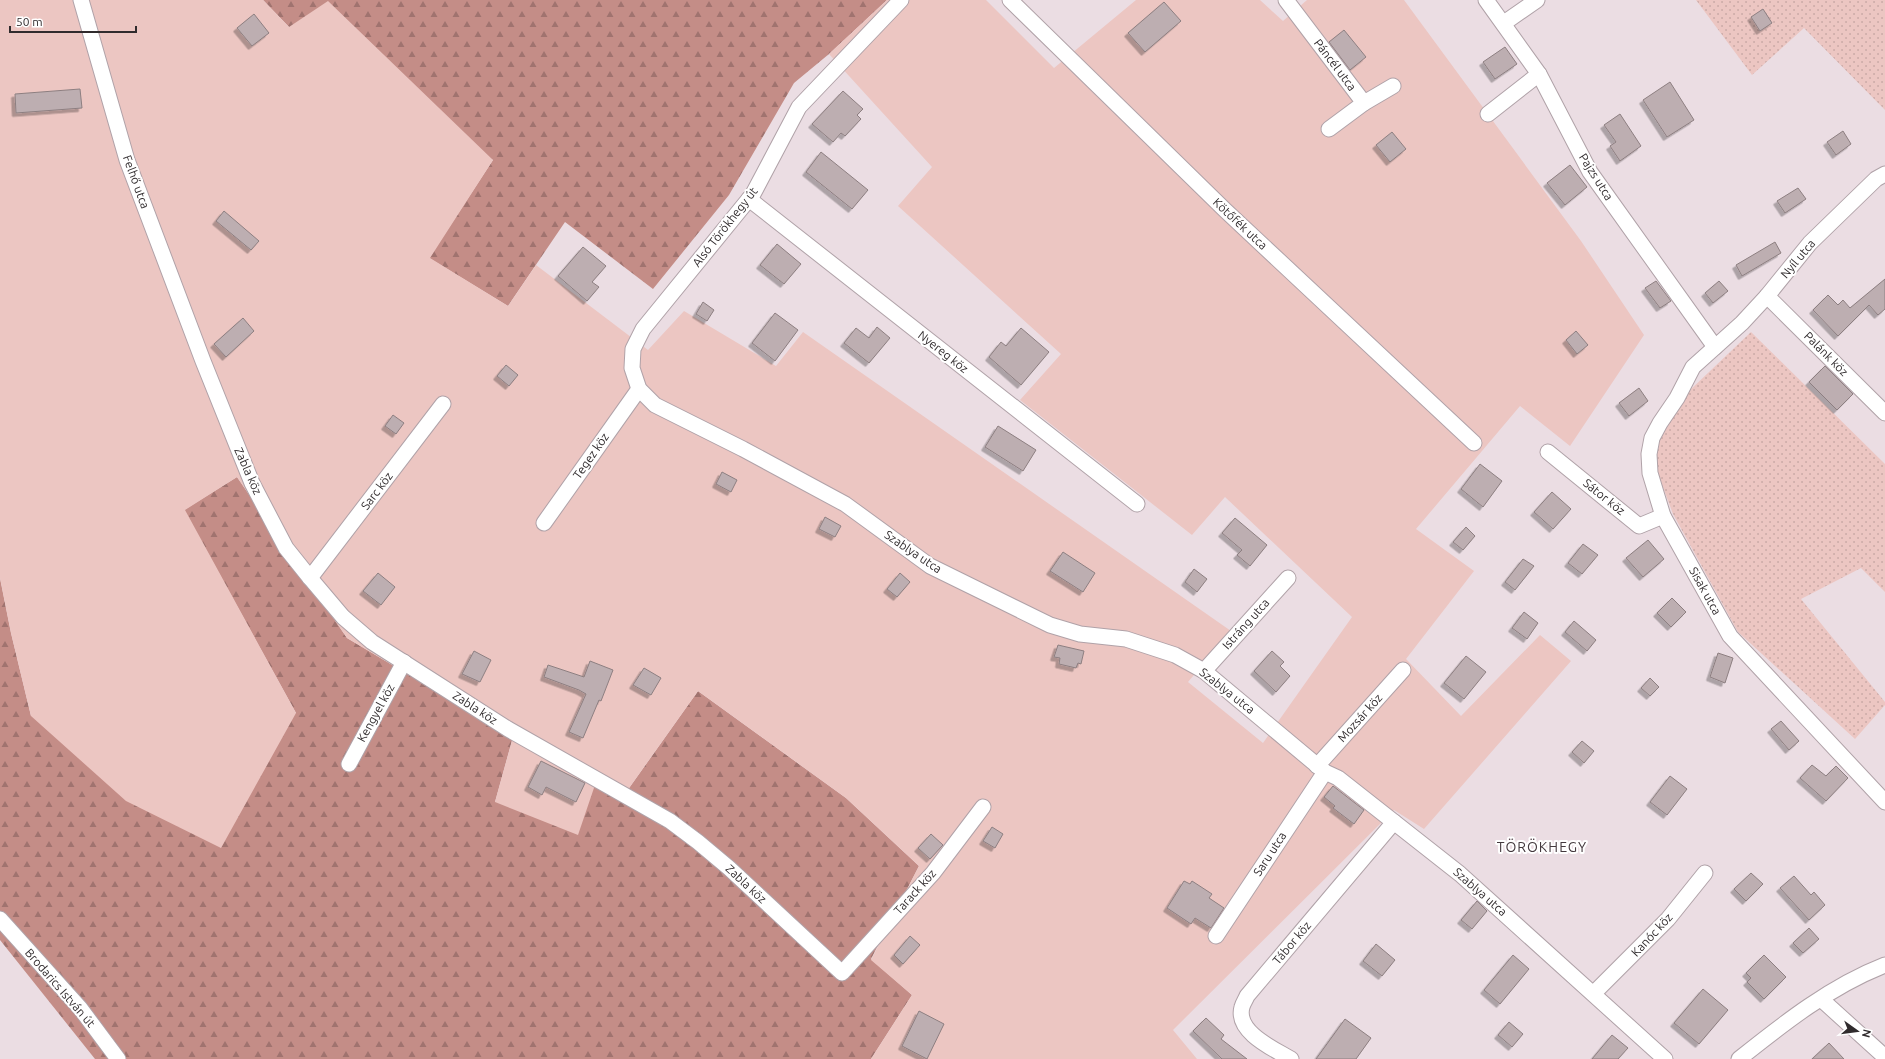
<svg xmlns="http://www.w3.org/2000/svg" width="1885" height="1059" font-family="Ubuntu,sans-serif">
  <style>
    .grass { fill: url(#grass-dots) }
    .forest { fill: url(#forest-firs) }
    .garden { fill: #ecc6c2 }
    .building { fill: #bdaeb1; stroke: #8d7f81; filter: url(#shadow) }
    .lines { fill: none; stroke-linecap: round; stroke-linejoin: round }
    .minor-casing { stroke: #b0a2a8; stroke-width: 17 }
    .minor { stroke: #fff; stroke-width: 15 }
    .labels { text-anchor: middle; stroke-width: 4; stroke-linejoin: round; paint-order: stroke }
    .street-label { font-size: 12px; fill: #302b2d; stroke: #fff }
    .quarter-label { font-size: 14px; letter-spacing: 1px; fill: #44393e; stroke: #fff }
  </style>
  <defs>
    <pattern id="grass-dots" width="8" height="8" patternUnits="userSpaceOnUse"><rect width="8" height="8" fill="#ecc6c2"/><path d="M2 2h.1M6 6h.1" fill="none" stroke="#cbaaa7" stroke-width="1.8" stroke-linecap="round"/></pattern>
    <pattern id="forest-firs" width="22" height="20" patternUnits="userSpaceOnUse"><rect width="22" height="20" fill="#c48d87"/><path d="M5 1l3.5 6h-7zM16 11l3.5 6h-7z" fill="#a0736f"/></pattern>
    <filter id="shadow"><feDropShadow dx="-3.5" dy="3.5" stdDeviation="0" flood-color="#0004"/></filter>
  </defs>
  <rect width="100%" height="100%" fill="#ebdde3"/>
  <g class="grass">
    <polygon points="1696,0 1885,0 1885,110 1804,28 1752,75"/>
    <polygon points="1751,332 1885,464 1885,592 1861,568 1801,599 1885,702 1885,705 1855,739 1738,632 1673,514 1658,474 1656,444 1667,412"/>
  </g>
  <g class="forest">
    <polygon points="263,0 887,0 829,54 794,83 729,195 653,289 565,222 508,306 429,258 493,160 289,27"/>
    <polygon points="237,477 347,638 513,737 495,802 597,781 622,798 698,691 846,798 919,866 871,959 912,995 871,1059 95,1059 0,940 0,578 11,633 31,716 296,713 184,510"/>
  </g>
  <polygon class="garden" points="0,0 263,0 289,27 328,1 493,160 430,258 508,306 536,265 648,350 684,311 776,366 803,332 1231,631 1188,682 1263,743 1352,617 1225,497 1192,535 1020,400 1061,354 898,206 932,167 829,54 887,0 986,0 1054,68 1136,0 1260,0 1283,21 1307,0 1404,0 1581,241 1644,335 1570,446 1520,406 1416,529 1474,571 1406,659 1461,716 1540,635 1571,661 1424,829 1394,810 1173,1030 1197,1059 871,1059 912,995 871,960 919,866 846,798 698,691 622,798 596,782 578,835 495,802 513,737 347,638 237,477 185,510 296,713 221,848 126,801 31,716 11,633 0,578"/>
  <g class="building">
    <polygon points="1164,2 1181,21 1145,52 1128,33"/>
    <polygon points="1763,9 1772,23 1760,31 1751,17"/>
    <polygon points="254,14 269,33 252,46 237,28"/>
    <polygon points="1344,30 1366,57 1350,70 1329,42"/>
    <polygon points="1505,47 1517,64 1495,79 1483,62"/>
    <polygon points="1670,82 1694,120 1667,137 1643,100"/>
    <polygon points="80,89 82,108 16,113 15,94"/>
    <polygon points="843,91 863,109 857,115 861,119 845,136 841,133 833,142 812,124"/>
    <polygon points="1620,114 1641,146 1620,161 1610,146 1616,142 1604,125"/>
    <polygon points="1843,131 1851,144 1836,155 1827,142"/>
    <polygon points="1392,132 1406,149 1390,162 1376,145"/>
    <polygon points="821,152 868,190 852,209 806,172"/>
    <polygon points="1570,165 1587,187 1565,205 1547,183"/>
    <polygon points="1798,188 1806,199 1785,213 1777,201"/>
    <polygon points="224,211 259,241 251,250 216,221"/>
    <polygon points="1775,242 1781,253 1742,276 1736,265"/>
    <polygon points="777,244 801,264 784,284 760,265"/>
    <polygon points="583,247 606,266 592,282 599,287 587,301 558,276"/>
    <polygon points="1885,279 1885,309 1878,315 1869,305 1838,336 1813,310 1828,295 1838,305 1843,300 1850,308"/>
    <polygon points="1656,281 1671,301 1660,308 1645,288"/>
    <polygon points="1719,281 1728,291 1713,303 1705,293"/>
    <polygon points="703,302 714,310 707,321 696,314"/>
    <polygon points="775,313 798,330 775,361 752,343"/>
    <polygon points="243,318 254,331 226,357 214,344"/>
    <polygon points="877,327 890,338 869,363 844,343 856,328 869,338"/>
    <polygon points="1021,328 1049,352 1021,385 989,357 1001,342 1006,346"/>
    <polygon points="1576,331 1588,345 1577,354 1566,340"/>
    <polygon points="506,365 518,375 509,386 497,376"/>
    <polygon points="1825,366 1853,394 1837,410 1809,382"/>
    <polygon points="1639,388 1648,401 1629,416 1619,403"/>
    <polygon points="393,415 404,423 396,434 385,426"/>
    <polygon points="998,426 1036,450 1023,471 985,447"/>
    <polygon points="1480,464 1502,481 1483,507 1461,489"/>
    <polygon points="722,472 737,480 731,492 716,484"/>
    <polygon points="1552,492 1571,509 1553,529 1534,512"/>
    <polygon points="825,517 841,526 835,537 819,529"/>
    <polygon points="1235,518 1267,545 1250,566 1237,555 1242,550 1222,533"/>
    <polygon points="1466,527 1475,536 1463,550 1453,542"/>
    <polygon points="1648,540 1664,559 1643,577 1626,558"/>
    <polygon points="1583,544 1598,555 1582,574 1568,563"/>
    <polygon points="1063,552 1095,573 1083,592 1050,571"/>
    <polygon points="1523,559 1534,566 1515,590 1505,582"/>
    <polygon points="1194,569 1207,579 1197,592 1185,582"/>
    <polygon points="378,573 395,587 381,605 363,591"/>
    <polygon points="900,573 910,582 897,597 887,589"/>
    <polygon points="1672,598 1686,612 1671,627 1657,613"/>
    <polygon points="1524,612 1538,623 1527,639 1512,628"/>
    <polygon points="1574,621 1596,640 1587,651 1565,632"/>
    <polygon points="1058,645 1084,651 1081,664 1078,663 1076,668 1059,664 1060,658 1054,657"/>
    <polygon points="474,651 491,660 480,682 462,674"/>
    <polygon points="1272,651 1284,662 1280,666 1290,676 1276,692 1254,671"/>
    <polygon points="1718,653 1733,658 1725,683 1710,677"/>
    <polygon points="1466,656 1486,672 1464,699 1444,683"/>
    <polygon points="590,661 613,670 601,701 599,700 583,738 569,732 586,694 579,690 544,677 548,665 584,677"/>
    <polygon points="644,668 661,678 651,695 633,685"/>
    <polygon points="1650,678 1659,687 1650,696 1641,688"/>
    <polygon points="1781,721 1799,741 1789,750 1771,729"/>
    <polygon points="1582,741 1594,751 1584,763 1572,752"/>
    <polygon points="541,761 585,783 576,802 546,787 542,795 528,787"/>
    <polygon points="1812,765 1826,776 1836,766 1848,778 1826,801 1800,778"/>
    <polygon points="1670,776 1687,789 1667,815 1650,802"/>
    <polygon points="1333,786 1364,810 1354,824 1333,808 1335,806 1324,797"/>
    <polygon points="992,827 1003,834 995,848 983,841"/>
    <polygon points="931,834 943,845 930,859 918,848"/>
    <polygon points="1751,873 1763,884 1746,901 1734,889"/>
    <polygon points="1794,876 1811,895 1814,892 1825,905 1809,920 1780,888"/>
    <polygon points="1184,881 1190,884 1192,881 1212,894 1209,898 1224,908 1211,928 1195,918 1191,924 1167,908"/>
    <polygon points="1477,901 1487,911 1472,929 1461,920"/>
    <polygon points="1809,928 1819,939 1803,953 1793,943"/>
    <polygon points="910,936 920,945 903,964 894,955"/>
    <polygon points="1376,944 1395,960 1382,976 1363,961"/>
    <polygon points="1513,955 1529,969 1500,1004 1484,990"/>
    <polygon points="1764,955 1786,977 1764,999 1747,982 1751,978 1746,973"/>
    <polygon points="1703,989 1728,1010 1699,1044 1674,1023"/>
    <polygon points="919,1011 944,1024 927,1059 902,1046"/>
    <polygon points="1206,1018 1224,1035 1221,1039 1247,1059 1222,1059 1193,1031"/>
    <polygon points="1345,1019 1371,1038 1356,1059 1316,1059"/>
    <polygon points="1509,1022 1523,1034 1512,1047 1498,1035"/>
    <polygon points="1612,1035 1628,1048 1618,1059 1592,1059"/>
    <polygon points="1829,1043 1844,1059 1812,1059"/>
  </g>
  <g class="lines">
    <defs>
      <g id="minor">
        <polyline points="81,0 127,160 203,361 252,483 286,548 310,578 343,617 372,642 508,729 670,821 698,842 729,868 842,973 933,873 983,807"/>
        <polyline points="901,0 799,107 753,194 643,329 633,349 632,368 639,389 655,405 743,449 845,504 930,566 1050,625 1080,634 1126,639 1175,655 1204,671 1325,772 1338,778 1460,874 1665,1059"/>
        <polyline points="1010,0 1226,211 1474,443"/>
        <polyline points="1286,0 1364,103 1393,86"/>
        <polyline points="1486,0 1539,74 1590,172 1715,347"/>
        <polyline points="1504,23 1537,0"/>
        <polyline points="1488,114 1539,74"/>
        <polyline points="1329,129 1364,103"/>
        <polyline points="1885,174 1876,179 1810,243 1767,296 1742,323 1693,367 1677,398 1660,423 1652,438 1649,454 1650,473 1663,516 1730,636 1885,802"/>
        <polyline points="749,199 1137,504"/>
        <polyline points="1767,296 1885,413"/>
        <polyline points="1548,452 1639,526 1663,516"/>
        <polyline points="544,523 639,389"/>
        <polyline points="310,578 443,404"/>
        <polyline points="1204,671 1288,578"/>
        <polyline points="349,764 404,662"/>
        <polyline points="1317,766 1403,670"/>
        <polyline points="0,919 80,1008 118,1059"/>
        <polyline points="1216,936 1325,772"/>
        <polyline points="1594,993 1668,919 1705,873"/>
        <polyline points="1821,999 1885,1057"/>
        <path d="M1291,1059C1274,1049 1235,1032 1242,1007C1243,1003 1246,999 1247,996L1394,822"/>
        <path d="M1739,1059C1784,1023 1831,986 1885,965"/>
      </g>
    </defs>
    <use href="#minor" class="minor-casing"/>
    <use href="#minor" class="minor"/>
  </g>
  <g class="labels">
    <g class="street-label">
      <text transform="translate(1335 65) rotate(53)" y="4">Páncél utca</text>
      <text transform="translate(1596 177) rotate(58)" y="4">Pajzs utca</text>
      <text transform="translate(136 182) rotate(70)" y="4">Felhő utca</text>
      <text transform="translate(1240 224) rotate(43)" y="4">Kötőfék utca</text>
      <text transform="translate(725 227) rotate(-52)" y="4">Alsó Törökhegy út</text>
      <text transform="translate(1798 259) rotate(-50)" y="4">Nyíl utca</text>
      <text transform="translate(943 352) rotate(38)" y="4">Nyereg köz</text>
      <text transform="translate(1826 354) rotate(45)" y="4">Palánk köz</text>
      <text transform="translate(591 456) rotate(-55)" y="4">Tegez köz</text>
      <text transform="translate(248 471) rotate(66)" y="4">Zabla köz</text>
      <text transform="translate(377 491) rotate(-53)" y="4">Sarc köz</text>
      <text transform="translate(1604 497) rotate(39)" y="4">Sátor köz</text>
      <text transform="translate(913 552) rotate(34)" y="4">Szablya utca</text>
      <text transform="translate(1705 591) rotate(61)" y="4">Sisak utca</text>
      <text transform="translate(1246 624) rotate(-48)" y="4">Istráng utca</text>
      <text transform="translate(1227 691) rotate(38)" y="4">Szablya utca</text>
      <text transform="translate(475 708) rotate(33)" y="4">Zabla köz</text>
      <text transform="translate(376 713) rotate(-61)" y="4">Kengyel köz</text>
      <text transform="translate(1360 718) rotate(-48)" y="4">Mozsár köz</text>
      <text transform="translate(1270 854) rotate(-57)" y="4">Saru utca</text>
      <text transform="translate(746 884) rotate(43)" y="4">Zabla köz</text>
      <text transform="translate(915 892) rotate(-48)" y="4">Tarack köz</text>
      <text transform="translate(1480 892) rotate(41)" y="4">Szablya utca</text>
      <text transform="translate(1652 935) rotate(-47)" y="4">Kanóc köz</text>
      <text transform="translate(1292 943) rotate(-50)" y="4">Tábor köz</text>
      <text transform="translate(60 988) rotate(49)" y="4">Brodarics István út</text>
    </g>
    <g class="quarter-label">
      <text x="1542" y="852">TÖRÖKHEGY</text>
    </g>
  </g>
  <g transform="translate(1857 1031) rotate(104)" stroke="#ffffff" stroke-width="3" paint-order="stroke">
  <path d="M0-3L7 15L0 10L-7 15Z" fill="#302b2d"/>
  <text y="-6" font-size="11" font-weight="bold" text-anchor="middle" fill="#302b2d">N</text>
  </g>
  <path d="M10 26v6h126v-6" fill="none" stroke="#302b2d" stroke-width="2"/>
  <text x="16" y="26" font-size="12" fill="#302b2d" stroke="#ffffff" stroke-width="3" paint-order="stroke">50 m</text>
</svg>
